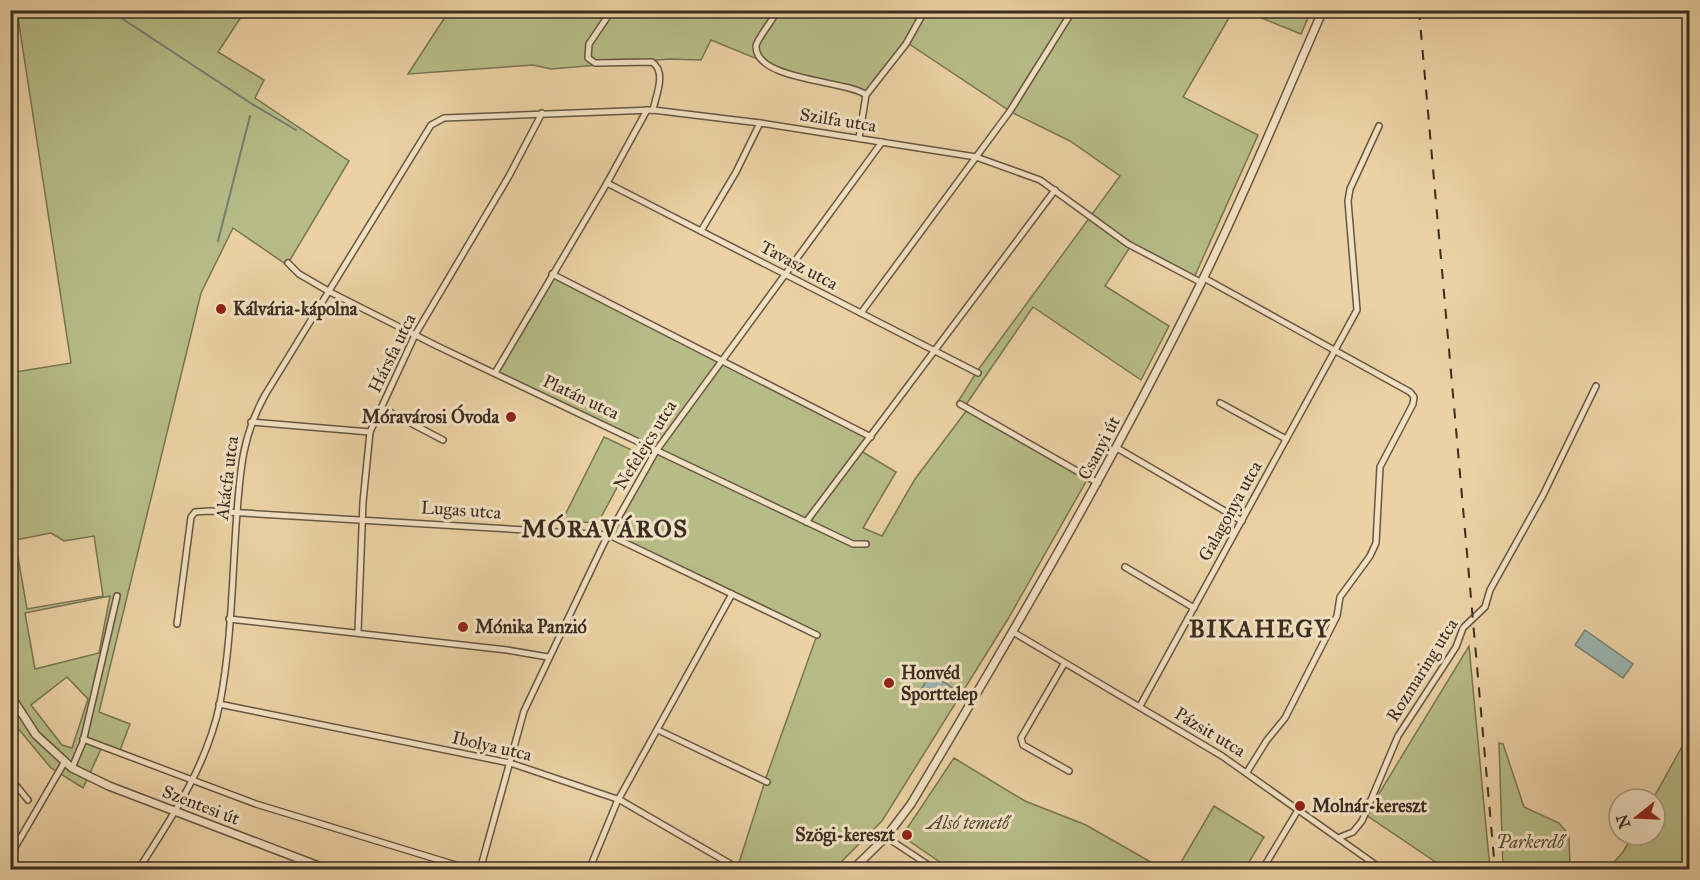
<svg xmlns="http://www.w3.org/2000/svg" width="1700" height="880" font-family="'IM FELL Great Primer',serif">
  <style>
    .green { fill: #b6bc86; stroke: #787454; stroke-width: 1.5; fill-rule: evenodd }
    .water { fill: #9ab5ae; stroke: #747f76; stroke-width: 1.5 }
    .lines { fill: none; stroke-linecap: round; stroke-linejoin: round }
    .stream { stroke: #747f76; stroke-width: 2 }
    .minor-casing { stroke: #665642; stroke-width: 8 }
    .tertiary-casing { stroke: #665642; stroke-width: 10 }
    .minor { stroke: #f2e1c3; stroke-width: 5 }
    .tertiary { stroke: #f2e1c3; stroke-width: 7 }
    .rail { stroke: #3a2d21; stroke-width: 2; stroke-dasharray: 10 10; stroke-linecap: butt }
    .poi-dot { fill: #8f2418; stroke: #f2e1c3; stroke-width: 2 }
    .labels { text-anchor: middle; stroke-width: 6; stroke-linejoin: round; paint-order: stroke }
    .street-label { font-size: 18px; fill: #3a2d21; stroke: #f2e1c3 }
    .poi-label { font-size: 18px; font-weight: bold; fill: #3a2d21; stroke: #f2e1c3; text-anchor: start }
    .park-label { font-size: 18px; font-style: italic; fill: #534a35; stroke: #f2e1c3 }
    .district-label { font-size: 24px; font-weight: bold; letter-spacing: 1.5px; fill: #3a2d21; stroke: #f2e1c3 }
  </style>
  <rect width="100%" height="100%" fill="#ebd1a3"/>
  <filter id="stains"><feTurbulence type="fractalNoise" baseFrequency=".00333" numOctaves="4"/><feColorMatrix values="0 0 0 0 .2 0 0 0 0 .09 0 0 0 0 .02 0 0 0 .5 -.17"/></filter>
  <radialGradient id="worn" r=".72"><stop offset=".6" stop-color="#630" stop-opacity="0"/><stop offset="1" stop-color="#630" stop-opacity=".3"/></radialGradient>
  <g class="green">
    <path d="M17,11H245L218,52L264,80L255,98L349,161L287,265L233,228L201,293L99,712L130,724L119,753L102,747L83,788L51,768L11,720L10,373L71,363ZM51,533L64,541L94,536L103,596L27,609L15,540ZM110,596L99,653L35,669L25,613ZM67,677L88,699L72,748L62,745L31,705Z"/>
    <polygon points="449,11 1233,11 1183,97 1258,135 1193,280 1130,247 1105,286 1169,326 1141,380 1033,307 965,406 957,403 978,370 1120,176 1070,141 1013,113 909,44 870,93 854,86 801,77 711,40 701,60 669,59 551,69 533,65 408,74"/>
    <polygon points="1244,11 1311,11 1301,34"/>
    <polygon points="552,274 871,437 861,451 896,472 863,528 882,536 915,479 967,410 1088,478 1008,619 882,821 834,869 737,869 767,775 817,635 609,535 655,450 495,373"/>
    <polygon points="604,437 636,452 598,523 562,521"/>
    <polygon points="1469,646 1490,869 1446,869 1366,815"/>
    <polygon points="1689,734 1689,869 1608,869 1623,852 1633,835 1655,835 1655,799 1653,799"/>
    <polygon points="1499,743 1503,744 1524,807 1559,823 1569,835 1570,869 1503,869"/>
    <polygon points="954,758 1025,801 1086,825 1163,869 950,869 902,836"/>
    <polygon points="1214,806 1264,837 1245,869 1177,869"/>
  </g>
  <g class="water">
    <polygon points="1585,630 1633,664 1623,678 1575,645"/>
    <polygon points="931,674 953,688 944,702 922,688"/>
  </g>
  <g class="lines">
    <g class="stream">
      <polyline points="109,10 252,104 296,130"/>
      <polyline points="218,241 250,116"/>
    </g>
    <defs>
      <g id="minor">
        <path d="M612,10L589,44L588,58L595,63L652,62C667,72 656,95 653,110"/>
        <path d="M778,10C774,18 757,39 756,46C755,81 847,80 866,95"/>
        <polyline points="859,138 866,95 906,44 925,10"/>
        <polyline points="607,183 978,373"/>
        <polyline points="701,231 736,172 760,123"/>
        <polyline points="288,263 299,274 330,292 437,346 853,544 866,544"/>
        <polyline points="552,274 871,437"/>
        <polyline points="1204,278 1410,392 1414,397 1413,404 1380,467 1376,543 1370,556 1340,597 1337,616 1285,718 1267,740 1247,772"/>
        <polyline points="861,313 1010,111 1073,10"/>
        <polyline points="495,373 607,183 647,110"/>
        <polyline points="1220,403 1286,439"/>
        <polyline points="960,404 1098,483"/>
        <polyline points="382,408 443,440"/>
        <polyline points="251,422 370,432"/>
        <polyline points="1117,448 1242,521"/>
        <polyline points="806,522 1055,190"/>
        <polyline points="1125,567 1194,608"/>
        <polyline points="229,619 507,650 548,657"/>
        <polyline points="177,624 191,517 195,512 210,511 609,535 817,635"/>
        <polyline points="358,632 363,502 370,432 415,335 509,176 542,113"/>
        <polyline points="1013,632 1222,756 1383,870"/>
        <polyline points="1064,664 1021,738 1023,745 1069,771"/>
        <polyline points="219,704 510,763 620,800 739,869"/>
        <polyline points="1140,706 1357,310 1348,201 1350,189 1379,126"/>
        <polyline points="658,730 767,782"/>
        <polyline points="83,739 256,804 472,870"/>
        <polyline points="72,768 83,742 117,596"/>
        <polyline points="10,778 28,800"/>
        <polyline points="886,837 936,870"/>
        <polyline points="1338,838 1353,832 1362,821 1398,736 1456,647 1463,628 1485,607 1490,590 1543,495 1596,386"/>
        <polyline points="10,856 64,763"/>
        <path d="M138,870C172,817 207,766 220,703C231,646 232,585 236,526C240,477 240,440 265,395L431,125L444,118L653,110L760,123L976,157L1040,180L1128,244L1202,283"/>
        <polyline points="295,870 302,859"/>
        <polyline points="480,870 524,711 604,543 656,451 882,142"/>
        <polyline points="589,870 617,802 732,594"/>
        <polyline points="1262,870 1298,810"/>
      </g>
      <g id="tertiary">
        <polyline points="10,695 36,735 72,768 109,786 329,870"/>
        <path d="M852,870L886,837L911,804C1013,633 1113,462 1201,283C1245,194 1283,101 1323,10"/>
      </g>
    </defs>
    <use href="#minor" class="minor-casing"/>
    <use href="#tertiary" class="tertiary-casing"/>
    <use href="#minor" class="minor"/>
    <use href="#tertiary" class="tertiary"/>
    <polyline class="rail" points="1419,10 1495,870"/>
  </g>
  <g class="poi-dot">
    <circle cx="221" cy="309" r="6"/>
    <circle cx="511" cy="417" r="6"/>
    <circle cx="463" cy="627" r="6"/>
    <circle cx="889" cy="683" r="6"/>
    <circle cx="1300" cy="806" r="6"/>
    <circle cx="907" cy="835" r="6"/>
  </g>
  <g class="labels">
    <g class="street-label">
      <text transform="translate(838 120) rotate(9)" y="6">Szilfa utca</text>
      <text transform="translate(799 265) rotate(28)" y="6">Tavasz utca</text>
      <text transform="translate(392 353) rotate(-64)" y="6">Hársfa utca</text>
      <text transform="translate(581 397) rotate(25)" y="6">Platán utca</text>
      <text transform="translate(645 445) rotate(-58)" y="6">Nefelejcs utca</text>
      <text transform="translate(1099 448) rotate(-62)" y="6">Csanyi út</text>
      <text transform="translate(227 478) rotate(-83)" y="6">Akácfa utca</text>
      <text transform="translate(461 510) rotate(4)" y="6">Lugas utca</text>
      <text transform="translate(1230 511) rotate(-61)" y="6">Galagonya utca</text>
      <text transform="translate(1422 670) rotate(-58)" y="6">Rozmaring utca</text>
      <text transform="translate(1210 732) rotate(31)" y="6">Pázsit utca</text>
      <text transform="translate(492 746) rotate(13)" y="6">Ibolya utca</text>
      <text transform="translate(201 805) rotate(21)" y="6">Szentesi út</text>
    </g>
    <g class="poi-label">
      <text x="233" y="315">Kálvária-kápolna</text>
      <text x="499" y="423" text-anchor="end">Móravárosi Óvoda</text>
      <text x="475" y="633">Mónika Panzió</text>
      <text x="901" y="679">Honvéd<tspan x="901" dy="21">Sporttelep</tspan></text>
      <text x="1312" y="812">Molnár-kereszt</text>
      <text x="895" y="841" text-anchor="end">Szögi-kereszt</text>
    </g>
    <g class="park-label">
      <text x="968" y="829">Alsó temető</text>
      <text x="1530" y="848">Parkerdő</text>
    </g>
    <g class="district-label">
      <text x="605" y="537">MÓRAVÁROS</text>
      <text x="1260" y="637">BIKAHEGY</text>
    </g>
  </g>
  <rect width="1700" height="880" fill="none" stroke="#ebd1a3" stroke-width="36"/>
  <rect x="12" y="12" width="1676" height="856" fill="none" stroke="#3a2d21" stroke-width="3"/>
  <rect x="18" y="18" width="1664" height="844" fill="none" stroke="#3a2d21" stroke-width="1.5"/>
  <g transform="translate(1637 817) rotate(252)"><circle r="28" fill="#f2e1c3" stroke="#a89982" stroke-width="1.5"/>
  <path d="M0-4.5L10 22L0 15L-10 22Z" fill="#8f2418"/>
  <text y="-9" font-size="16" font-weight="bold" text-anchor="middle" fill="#3a2d21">N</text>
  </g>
  <rect width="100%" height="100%" filter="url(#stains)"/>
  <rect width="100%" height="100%" fill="url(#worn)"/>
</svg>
